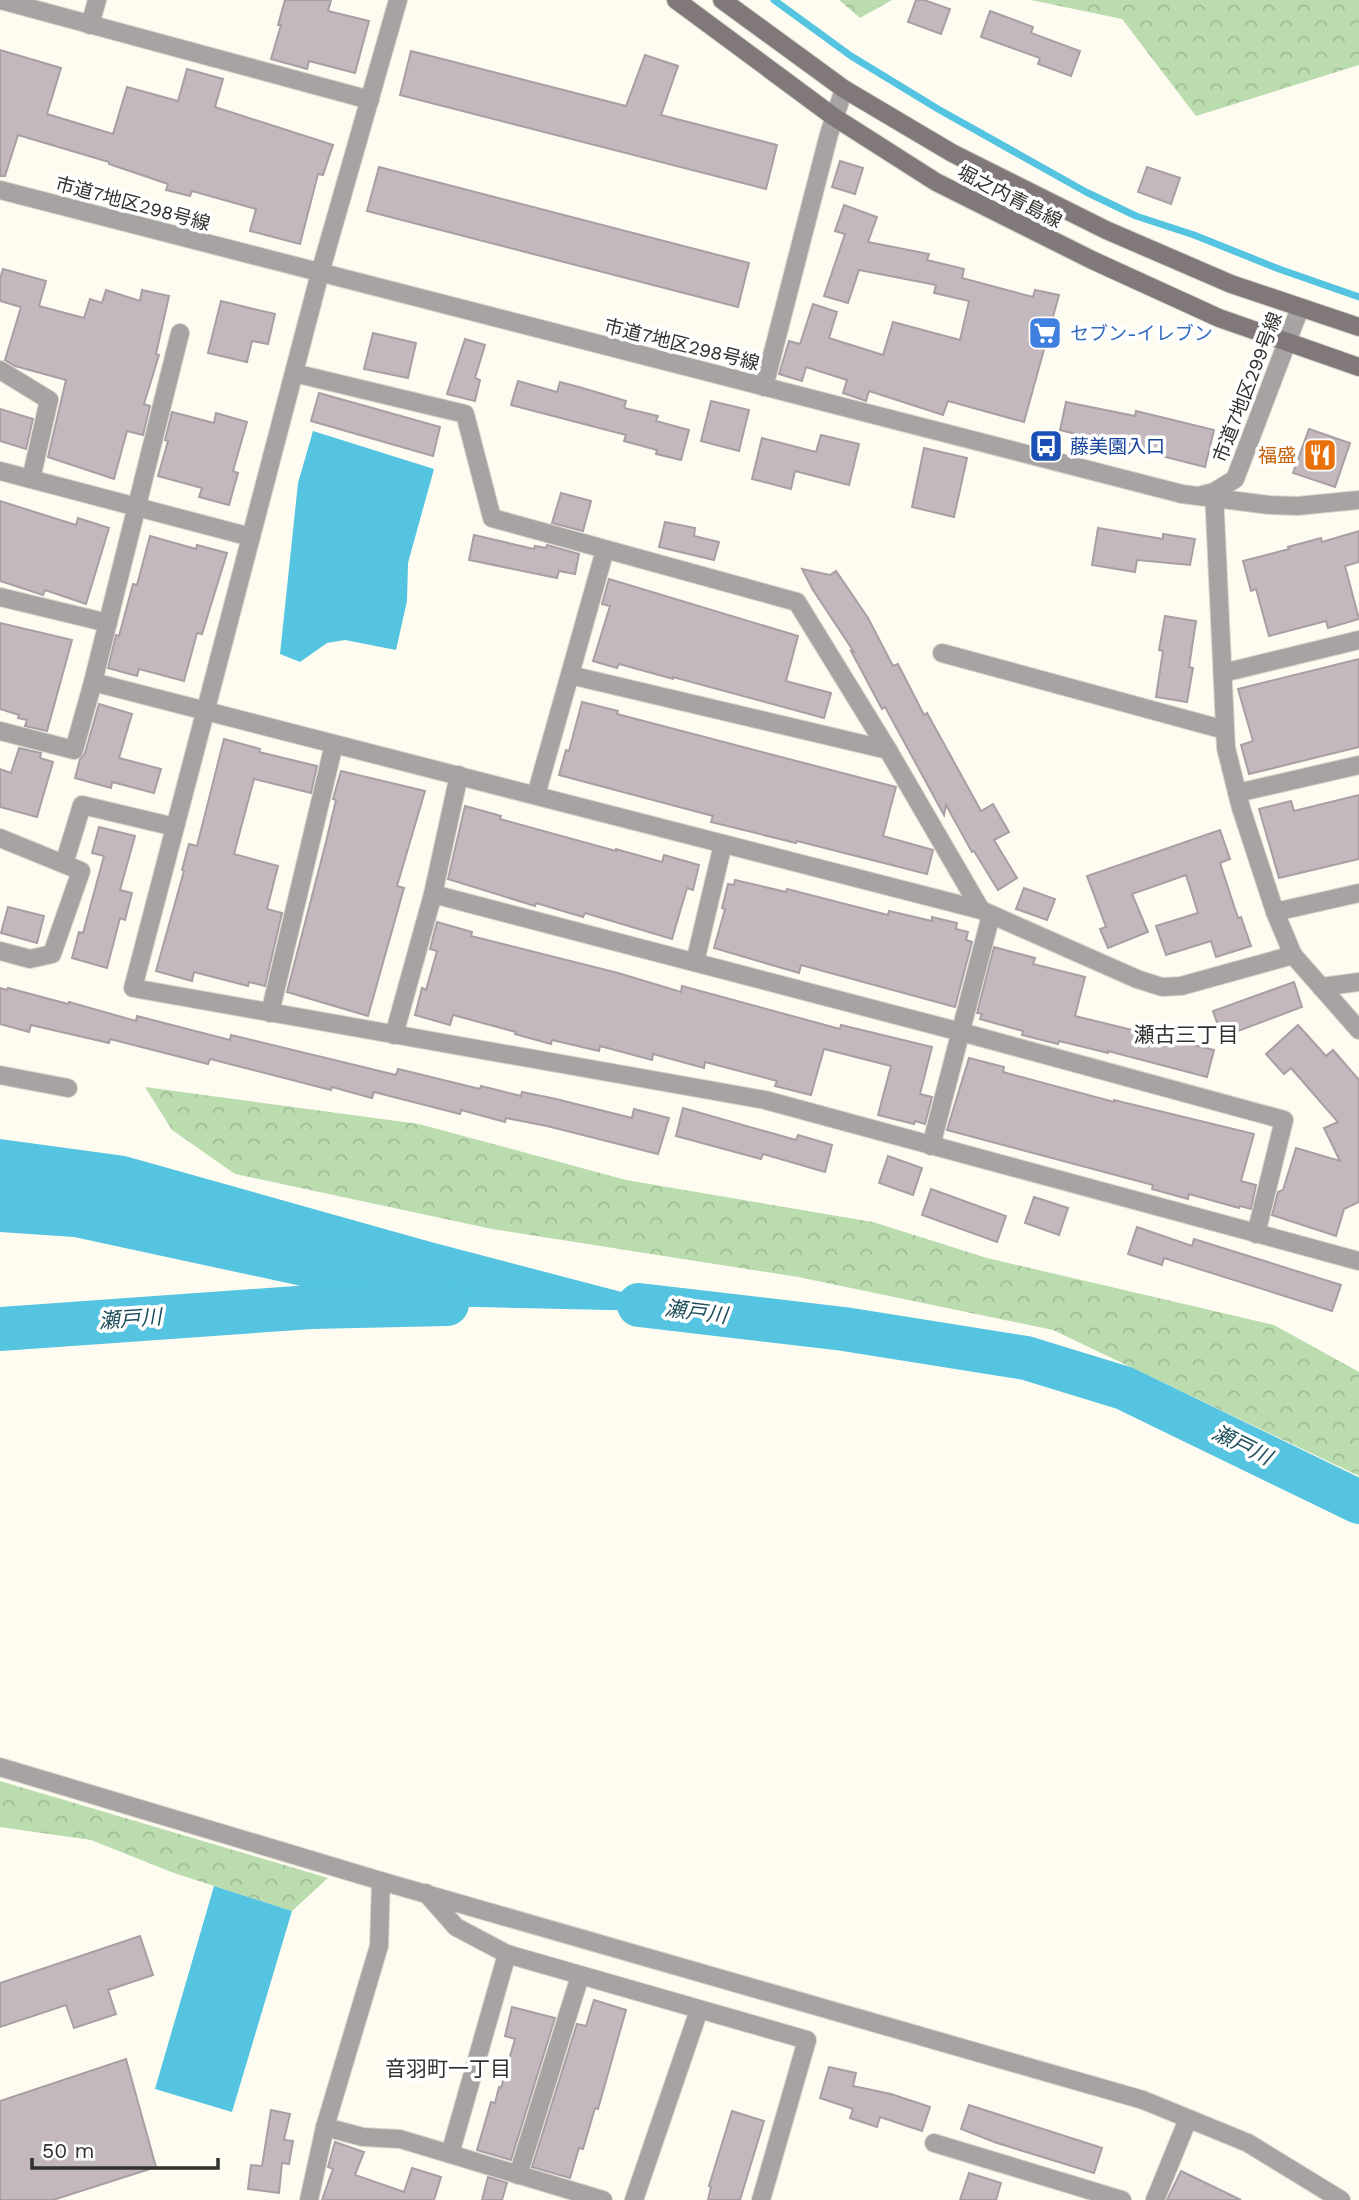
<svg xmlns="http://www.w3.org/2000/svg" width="1359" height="2200" font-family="'Work Sans','Noto Sans JP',sans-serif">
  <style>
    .forest { fill: url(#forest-crowns) }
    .water { fill: #54c4e1 }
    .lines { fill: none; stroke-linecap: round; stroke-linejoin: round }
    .stream { stroke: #54c4e1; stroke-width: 7 }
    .river { stroke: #54c4e1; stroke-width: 44 }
    .building { fill: #c3b8be; stroke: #a99ea4; stroke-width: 2 }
    .minor-casing { stroke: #d9d7ce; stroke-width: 20 }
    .tertiary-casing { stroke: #d9d7ce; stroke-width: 20 }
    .secondary-casing { stroke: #d9d7ce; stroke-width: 20 }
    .minor { stroke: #a8a3a3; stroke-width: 18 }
    .tertiary { stroke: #a8a3a3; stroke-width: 18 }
    .secondary { stroke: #807879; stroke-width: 18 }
    .labels { text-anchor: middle; stroke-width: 7; stroke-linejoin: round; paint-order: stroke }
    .street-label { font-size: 19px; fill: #31312d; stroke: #fff }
    .shop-label { font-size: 19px; fill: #366cbe; stroke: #fff; text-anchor: start }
    .transit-label { font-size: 19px; fill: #164399; stroke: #fff; text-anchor: start }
    .food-label { font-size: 19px; fill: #c56008; stroke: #fff; text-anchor: end }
    .neighbourhood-label { font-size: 21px; fill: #31312d; stroke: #fff }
    .water-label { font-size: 21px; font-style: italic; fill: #1f4f5c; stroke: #fff }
  </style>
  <defs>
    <pattern id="forest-crowns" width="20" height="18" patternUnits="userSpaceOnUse" patternTransform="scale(1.75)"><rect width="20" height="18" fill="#bbdcaf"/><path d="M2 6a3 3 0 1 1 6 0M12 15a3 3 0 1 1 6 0" fill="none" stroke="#a1bd97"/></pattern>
  </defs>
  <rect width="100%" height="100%" fill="#fefcf1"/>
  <g class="forest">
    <polygon points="839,0 892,0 860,18"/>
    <polygon points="1031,0 1359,0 1359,65 1196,116 1122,19"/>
    <polygon points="145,1087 419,1124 626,1180 873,1222 987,1258 1274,1325 1359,1372 1359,1476 1053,1330 798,1277 492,1229 235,1174 172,1130"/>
    <polygon points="0,1781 328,1878 292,1911 174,1873 91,1840 0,1827"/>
  </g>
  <g class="water">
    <polygon points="313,431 434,469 408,563 407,601 396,650 345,640 327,643 300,662 280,654 298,483"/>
    <polygon points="0,1139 125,1156 431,1242 698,1312 389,1305 74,1237 0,1232"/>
    <polygon points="214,1886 292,1911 232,2112 155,2089"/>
  </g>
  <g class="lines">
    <polyline class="stream" points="774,0 851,56 938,109 1086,192 1136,216 1194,235 1279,269 1359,297"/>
    <g class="river">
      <polyline points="639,1305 844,1329 1026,1358 1124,1388 1359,1502"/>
      <polyline points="0,1329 311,1307 447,1304"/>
    </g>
  </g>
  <g class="building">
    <polygon points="285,0 331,0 328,11 369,21 355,73 309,61 307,69 271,59 281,25 278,25"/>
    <polygon points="916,0 924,0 950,9 941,34 908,22"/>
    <polygon points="990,11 1033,27 1031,33 1080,51 1071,76 1038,64 1040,58 981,37"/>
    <polygon points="0,50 61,68 47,114 113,134 127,87 178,101 187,69 223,79 215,107 333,145 323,175 318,174 300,244 250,231 256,209 192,191 190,196 166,190 168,184 109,164 109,162 18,135 5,176 0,176"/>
    <polygon points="411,51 626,106 645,55 678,66 661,115 777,145 766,189 400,95"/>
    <polygon points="840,161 863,168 855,194 832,187"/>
    <polygon points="379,167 749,263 738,307 367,211"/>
    <polygon points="1147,167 1180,178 1171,204 1138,192"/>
    <polygon points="844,205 877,217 868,242 929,254 927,260 964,269 962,278 1033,297 1035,290 1059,295 1024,422 948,401 943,415 869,391 866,401 843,393 847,380 806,367 802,381 779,374 789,341 800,344 813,304 837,312 829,338 883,355 893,322 960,340 969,301 934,293 936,285 859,270 848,303 824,296 845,234 835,231"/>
    <polygon points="3,269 46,281 39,306 84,318 90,299 102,303 106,290 140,301 142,290 169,296 156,354 159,355 144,404 150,406 143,435 127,431 114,479 48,457 66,380 15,366 5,360 21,307 0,301 0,279"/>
    <polygon points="221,301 275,314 268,344 252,341 247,362 208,353"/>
    <polygon points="373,333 416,343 408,378 364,369"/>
    <polygon points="465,339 485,345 475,378 480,380 475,401 447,394"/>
    <polygon points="518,381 557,392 560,382 579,387 626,401 624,408 658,416 656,421 689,430 681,460 656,454 657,450 624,441 626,435 511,405"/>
    <polygon points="319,393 440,427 433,456 311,421"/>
    <polygon points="711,401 749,410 739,451 701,441"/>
    <polygon points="1066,402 1135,416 1136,411 1214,430 1205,467 1060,430"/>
    <polygon points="0,409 33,419 26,449 0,441"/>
    <polygon points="172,412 214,423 216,413 247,422 233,471 238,473 229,505 199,497 202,488 158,476 168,441 165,440"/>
    <polygon points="1309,429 1350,443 1335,487 1293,473"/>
    <polygon points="821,435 859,444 849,485 795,471 791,489 752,479 762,438 816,452"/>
    <polygon points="924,448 967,458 954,517 912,507"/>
    <polygon points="561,493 591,501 583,531 552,523"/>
    <polygon points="0,501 76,525 78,518 109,528 86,604 45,590 43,595 0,581"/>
    <polygon points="665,522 695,528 694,536 719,542 714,560 659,547"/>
    <polygon points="1098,528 1163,539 1163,534 1195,539 1190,565 1137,560 1135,572 1092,565"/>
    <polygon points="1359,531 1359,562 1345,566 1359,619 1328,628 1326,621 1269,636 1256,589 1251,591 1243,561 1289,549 1288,547 1321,538 1322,542"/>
    <polygon points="474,535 534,549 535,546 546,548 547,545 579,554 575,574 559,571 557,578 469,560"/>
    <polygon points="150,536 196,549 197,545 227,553 202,634 197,633 184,681 139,669 137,676 108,668 116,635 119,636 133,584 137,585"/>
    <polygon points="802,569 830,575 836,571 868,618 893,666 898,664 924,715 927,713 981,811 993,804 1009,832 994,840 1017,878 998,890 974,851 972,852 946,805 944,815 885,707 882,709 851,651 854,652 813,590"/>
    <polygon points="609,579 798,636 786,681 831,693 824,718 673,677 673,679 619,664 617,668 593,661 610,606 602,604"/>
    <polygon points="1165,616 1196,621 1189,667 1193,668 1187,702 1156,697 1163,651 1159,650"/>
    <polygon points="0,623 72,640 47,731 25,726 27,720 18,718 19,715 0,709"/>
    <polygon points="1359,659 1359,747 1249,774 1241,745 1253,741 1238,689"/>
    <polygon points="582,702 618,711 617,714 896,787 883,836 933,850 927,874 797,841 796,843 711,822 713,816 559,775 566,750 569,751"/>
    <polygon points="99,704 132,714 119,758 161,769 154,793 112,782 111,788 75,778 80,759 85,753"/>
    <polygon points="224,739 260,749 259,752 317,766 311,793 254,779 234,854 278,866 267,909 282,913 265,986 249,982 248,986 194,972 192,981 156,971 184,871 182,870 189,844 197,846"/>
    <polygon points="19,748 41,753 40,758 53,762 37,817 0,807 0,769 11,773"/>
    <polygon points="341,771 425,791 397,886 404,888 368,1016 287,992 325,846 336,800 333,799"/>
    <polygon points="1359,795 1359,859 1279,878 1259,809 1291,801 1294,811"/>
    <polygon points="465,806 501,816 500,819 616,851 616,849 662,862 664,855 699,865 693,890 687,888 672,939 585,913 583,917 536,903 535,906 448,879"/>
    <polygon points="99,827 135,836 120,890 132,893 125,920 120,918 107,968 72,958 79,932 83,933 104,856 92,853"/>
    <polygon points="1220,830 1230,859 1220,863 1238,918 1241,917 1251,946 1216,957 1211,941 1166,955 1156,926 1198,913 1186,875 1132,894 1148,932 1108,948 1100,929 1106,927 1087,876"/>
    <polygon points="735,880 786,892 787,889 888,915 889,911 932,921 932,917 957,923 956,929 968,932 966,940 972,942 955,1007 801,965 799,973 714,948 725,909 722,908 728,884 734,885"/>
    <polygon points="1024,888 1055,899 1047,920 1016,909"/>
    <polygon points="8,907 44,916 37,943 1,933"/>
    <polygon points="437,922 472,932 471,936 618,973 681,992 682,986 840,1029 841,1025 932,1047 920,1094 932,1097 925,1124 915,1121 914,1124 878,1115 891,1066 824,1049 811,1095 775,1086 777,1081 705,1062 704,1068 653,1054 652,1060 600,1046 599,1051 552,1040 551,1044 515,1034 516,1032 453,1015 450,1025 415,1015 422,988 426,990 437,951 430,949"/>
    <polygon points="994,947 1035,958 1033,964 1085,977 1075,1016 1214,1050 1207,1077 1108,1051 1108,1053 1059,1041 1058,1044 1022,1035 1023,1031 980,1019 982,1014 977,1013"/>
    <polygon points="1294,982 1302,1007 1222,1037 1213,1011"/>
    <polygon points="0,988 7,990 8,988 68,1004 69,1002 136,1021 137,1016 230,1040 231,1035 396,1075 398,1069 480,1089 481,1086 521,1096 522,1092 556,1099 632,1118 634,1109 669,1118 658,1154 547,1126 506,1118 505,1122 461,1110 460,1114 374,1092 372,1098 332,1087 331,1090 210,1059 208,1064 110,1039 109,1043 31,1025 29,1032 0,1024"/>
    <polygon points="1298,1025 1326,1056 1333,1050 1359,1080 1359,1202 1344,1209 1336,1236 1272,1215 1278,1192 1283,1190 1296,1148 1340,1161 1324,1128 1338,1122 1291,1068 1284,1074 1266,1054"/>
    <polygon points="969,1058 1004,1067 1003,1072 1114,1102 1114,1100 1254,1134 1241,1181 1256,1185 1251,1209 1240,1206 1239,1208 1189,1194 1188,1199 1152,1189 1153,1185 947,1130"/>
    <polygon points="683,1108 796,1140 798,1135 832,1145 825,1172 763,1154 761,1159 676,1136"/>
    <polygon points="888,1156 922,1168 913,1195 879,1183"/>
    <polygon points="931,1189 1006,1216 997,1242 922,1215"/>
    <polygon points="1034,1197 1068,1208 1059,1235 1025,1223"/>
    <polygon points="1137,1227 1192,1246 1194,1239 1341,1285 1332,1311 1164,1258 1162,1265 1128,1254"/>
    <polygon points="140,1936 153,1975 108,1990 116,2014 74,2028 66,2005 0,2027 0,1983"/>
    <polygon points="594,2000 626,2010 598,2109 595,2108 583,2149 579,2148 570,2178 532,2167 577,2024 586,2026"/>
    <polygon points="512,2007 555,2018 511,2160 477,2150 491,2102 495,2103 499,2087 501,2088 515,2039 505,2036"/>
    <polygon points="126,2059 156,2167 53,2200 0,2200 0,2101"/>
    <polygon points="829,2067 856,2073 853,2086 891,2094 930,2107 922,2131 880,2117 877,2127 850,2118 853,2109 820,2098"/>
    <polygon points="969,2105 1102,2148 1094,2173 997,2143 961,2129"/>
    <polygon points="271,2110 290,2114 284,2140 293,2141 289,2164 282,2163 279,2193 248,2189 251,2165 262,2166"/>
    <polygon points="732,2111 764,2121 740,2200 708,2200 711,2187 709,2186"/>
    <polygon points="335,2142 364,2152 355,2175 404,2192 412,2168 441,2177 434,2200 322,2200 333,2169 328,2167"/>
    <polygon points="1181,2171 1241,2200 1167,2200"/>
    <polygon points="969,2173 1001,2183 996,2200 960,2200"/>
    <polygon points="488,2177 507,2183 502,2200 482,2200"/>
  </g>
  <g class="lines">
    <defs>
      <g id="minor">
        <polyline points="0,0 370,100"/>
        <polyline points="398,0 320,273 133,988 765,1100 1359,1261"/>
        <polyline points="90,25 97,0"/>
        <polyline points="0,370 49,400 31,479"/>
        <polyline points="294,373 465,414 492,518 797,602 888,750 981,910"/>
        <polyline points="764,387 829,134 844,89"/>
        <polyline points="0,471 251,537"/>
        <polyline points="1214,492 1226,748 1241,808 1275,912 1293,955 1359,1030"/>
        <polyline points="0,597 108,623"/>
        <polyline points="942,653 1225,730"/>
        <polyline points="1223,673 1359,640"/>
        <polyline points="570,675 888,750"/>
        <polyline points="93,682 981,910 1137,979 1162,987 1181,986 1293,955"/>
        <polyline points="0,731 74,750 93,682 180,333"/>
        <polyline points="1237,793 1359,765"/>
        <polyline points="536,795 605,550"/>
        <polyline points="0,838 81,871 52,954 30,959 0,951"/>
        <polyline points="64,864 82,805 175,827"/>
        <polyline points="433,894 961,1032 1284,1120 1256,1234"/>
        <polyline points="1275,912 1359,893"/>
        <polyline points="695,962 723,844"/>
        <polyline points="1321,987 1359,982"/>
        <polyline points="270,1013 334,744"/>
        <polyline points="394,1035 433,894 459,775"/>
        <polyline points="0,1075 68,1088"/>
        <polyline points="931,1146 991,915"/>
        <polyline points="0,1767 381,1881 1143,2100 1248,2143 1341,2200"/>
        <polyline points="426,1893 456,1927 507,1954 807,2040 761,2200"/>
        <polyline points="325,2127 363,2137 400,2139 603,2200"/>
        <polyline points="934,2143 1122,2200"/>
        <polyline points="450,2154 507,1954"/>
        <polyline points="518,2175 580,1976"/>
        <polyline points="309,2200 325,2127 379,1946 381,1881"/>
        <polyline points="634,2200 699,2010"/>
        <polyline points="1155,2200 1188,2119"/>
      </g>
      <g id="tertiary">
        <polyline points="0,190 1182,494 1269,505 1297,506 1359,500"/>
        <polyline points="1202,495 1214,492 1235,479 1300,308"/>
      </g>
      <g id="secondary">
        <polyline points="676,0 834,117 936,182 1092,260 1219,318 1359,367"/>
        <polyline points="722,0 844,89 952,153 1106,230 1231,284 1359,327"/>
      </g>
    </defs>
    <use href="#minor" class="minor-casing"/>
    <use href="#tertiary" class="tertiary-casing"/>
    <use href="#secondary" class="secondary-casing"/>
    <use href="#minor" class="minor"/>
    <use href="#tertiary" class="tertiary"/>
    <use href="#secondary" class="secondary"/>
  </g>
  <defs>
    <symbol id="supermarket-square" viewBox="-11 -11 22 22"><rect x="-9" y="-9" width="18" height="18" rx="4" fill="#3f7fe0" stroke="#fff"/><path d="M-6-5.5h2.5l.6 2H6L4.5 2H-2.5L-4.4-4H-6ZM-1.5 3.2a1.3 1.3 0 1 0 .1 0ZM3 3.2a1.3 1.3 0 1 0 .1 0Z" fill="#fff"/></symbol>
    <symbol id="bus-square" viewBox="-11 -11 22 22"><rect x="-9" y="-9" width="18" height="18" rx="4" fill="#1a4fb4" stroke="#fff"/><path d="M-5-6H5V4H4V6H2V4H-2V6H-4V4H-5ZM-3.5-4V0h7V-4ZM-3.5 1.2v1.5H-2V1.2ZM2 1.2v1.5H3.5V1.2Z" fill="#fff"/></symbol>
    <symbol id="restaurant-square" viewBox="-11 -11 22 22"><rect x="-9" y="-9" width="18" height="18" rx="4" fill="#e8710a" stroke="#fff"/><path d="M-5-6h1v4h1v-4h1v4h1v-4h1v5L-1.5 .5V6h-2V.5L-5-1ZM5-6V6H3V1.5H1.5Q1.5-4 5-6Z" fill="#fff"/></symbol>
  </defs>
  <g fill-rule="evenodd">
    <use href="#supermarket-square" x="1026" y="314" width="38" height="38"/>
    <use href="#bus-square" x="1027" y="427" width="38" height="38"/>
    <use href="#restaurant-square" x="1301" y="436" width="38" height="38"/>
  </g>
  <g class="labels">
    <g class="street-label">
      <text transform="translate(1010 196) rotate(27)" y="7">堀之内青島線</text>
      <text transform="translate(133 203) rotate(15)" y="7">市道7地区298号線</text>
      <text transform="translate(682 344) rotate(14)" y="7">市道7地区298号線</text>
      <text transform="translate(1247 387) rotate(-69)" y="7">市道7地区299号線</text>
    </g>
    <g class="shop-label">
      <text x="1070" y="340">セブン-イレブン</text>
    </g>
    <g class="transit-label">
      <text x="1070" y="453">藤美園入口</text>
    </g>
    <g class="food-label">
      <text x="1296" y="462">福盛</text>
    </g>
    <g class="neighbourhood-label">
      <text x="1186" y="1042">瀬古三丁目</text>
      <text x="448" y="2076">音羽町一丁目</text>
    </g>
    <g class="water-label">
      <text transform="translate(696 1312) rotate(7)" y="7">瀬戸川</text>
      <text transform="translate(130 1319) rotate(-4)" y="7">瀬戸川</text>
      <text transform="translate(1242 1445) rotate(26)" y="7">瀬戸川</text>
    </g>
  </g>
  <path d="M32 2158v10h186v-10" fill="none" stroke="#31312d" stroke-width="3.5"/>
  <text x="42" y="2158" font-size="21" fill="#31312d" stroke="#ffffff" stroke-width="5" paint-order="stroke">50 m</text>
</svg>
